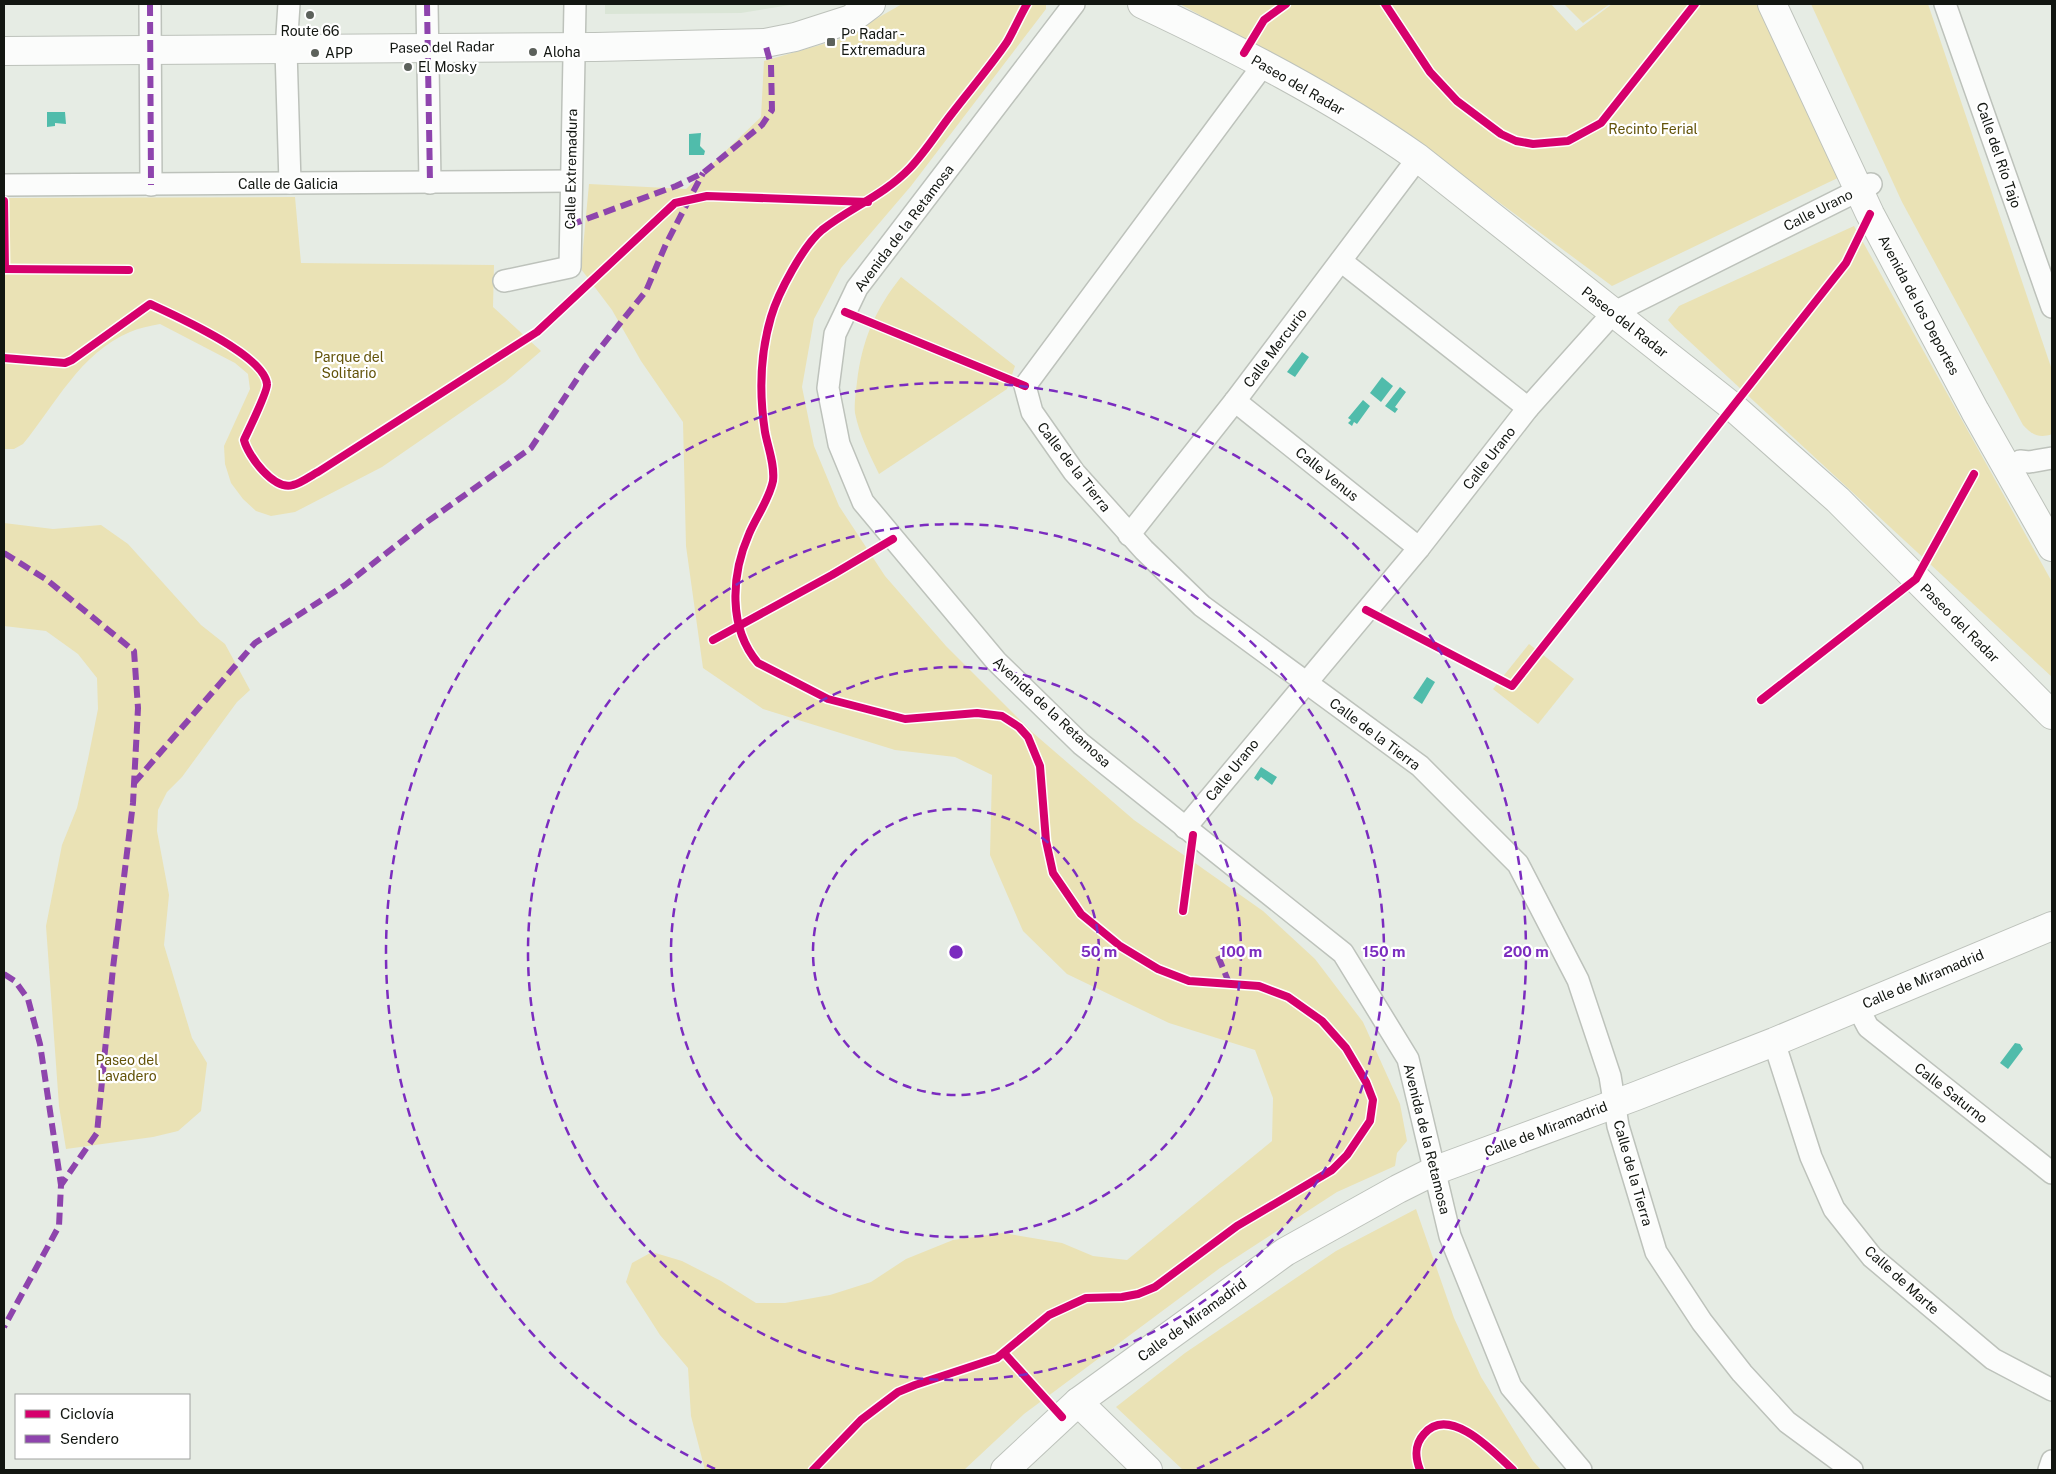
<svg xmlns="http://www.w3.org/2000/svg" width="2056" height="1474" font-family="'Public Sans',sans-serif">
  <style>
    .built { fill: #dae5d6 }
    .green { fill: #eae2b5 }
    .water { fill: #50bcab }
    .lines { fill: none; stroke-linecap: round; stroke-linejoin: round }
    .street-casing { stroke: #bdc2bb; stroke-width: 24 }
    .secondary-casing { stroke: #bdc2bb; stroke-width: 30 }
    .street { stroke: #fbfcfb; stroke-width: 21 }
    .secondary { stroke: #fbfcfb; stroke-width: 28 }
    .quiet { stroke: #8e44ad; stroke-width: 6; stroke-dasharray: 12 6; stroke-linecap: butt }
    .cycleway-casing { stroke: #fff; stroke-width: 11 }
    .cycleway { stroke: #d6006c; stroke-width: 8 }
    .ring { fill: none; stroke: #7b2cbf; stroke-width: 2.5; stroke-dasharray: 9 6 }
    .poi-dot { fill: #5c615b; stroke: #fff; stroke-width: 2 }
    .labels { text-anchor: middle; stroke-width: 4.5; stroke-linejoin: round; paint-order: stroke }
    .poi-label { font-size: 14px; fill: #121611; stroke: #fff; text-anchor: start }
    .street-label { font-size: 14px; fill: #121611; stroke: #fff }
    .park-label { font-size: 14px; fill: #635309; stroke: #fff }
    .centre { fill: #7b2cbf; stroke: #fff; stroke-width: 2.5 }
    .ring-label { font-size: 15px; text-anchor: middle; font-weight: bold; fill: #7b2cbf; stroke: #fff; stroke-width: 4.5; stroke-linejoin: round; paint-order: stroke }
  </style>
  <rect width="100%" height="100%" fill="#e6ece4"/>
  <polygon class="built" points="605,4 796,4 741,13 605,14"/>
  <g class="green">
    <polygon points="902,4 1046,4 1046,9 911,186 841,268 814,319 802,387 814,446 839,506 885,576 946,646 1032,732 1134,820 1263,911 1315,959 1363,1022 1400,1104 1407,1141 1397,1153 1395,1166 1337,1192 1220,1268 1024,1414 964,1470 705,1470 691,1416 688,1368 660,1335 626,1282 632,1263 652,1252 682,1261 721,1281 756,1303 785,1303 830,1295 871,1282 906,1259 953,1240 1003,1233 1062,1243 1093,1256 1127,1260 1272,1141 1273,1098 1255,1050 1169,1023 1067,974 1023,931 990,855 992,775 955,757 895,750 763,709 703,668 686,546 683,422 641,361 612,310 581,269 589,184 686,189 761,117 764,61 841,39"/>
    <polygon points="1180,4 1551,4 1576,31 1612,4 1761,4 1844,175 1612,286 1384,117"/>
    <polygon points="1564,4 1610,4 1583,23"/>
    <path d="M1811,4H1928L2052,370V434C2039,439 2031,434 2023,425L1902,202Z"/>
    <path d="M295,197L301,263L494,265L493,307L541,351L505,382L382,467L295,512L271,516L256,511L243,499L231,483L225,464L224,446L250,389L248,374L235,363L160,324C150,326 139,328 130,332C80,353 56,404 23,444L14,449H4V198Z"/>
    <polygon points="1854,226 2052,582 2052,677 1675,328 1668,320 1679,306"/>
    <path d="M901,277L1015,366L1007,389L879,474C870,455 859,434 855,413C854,403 856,391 857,382C862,340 875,310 901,277Z"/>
    <polygon points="4,523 53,529 101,525 128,544 201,625 225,644 250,690 237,702 182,777 167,792 158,810 157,831 169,895 164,945 192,1038 207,1063 201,1111 178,1131 153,1137 66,1149 59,1106 46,926 62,845 77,808 88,759 98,709 97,678 78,654 46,631 4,626"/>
    <polygon points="1529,644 1574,679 1538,724 1493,689"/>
    <polygon points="1416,1209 1454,1318 1481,1377 1533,1461 1541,1470 1183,1470 1116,1407 1185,1353 1336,1251"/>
  </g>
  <g class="water">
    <polygon points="47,112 65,112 66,124 55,123 55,126 47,127"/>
    <polygon points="701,133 700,146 705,151 704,155 689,155 689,134"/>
    <polygon points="1302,352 1309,357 1295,377 1287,372"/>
    <polygon points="1382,377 1393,386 1381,402 1370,393"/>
    <polygon points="1400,387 1406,392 1395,407 1398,409 1395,413 1385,406"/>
    <polygon points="1363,400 1370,406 1357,424 1354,422 1352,426 1348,423 1351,420 1348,418"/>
    <polygon points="1427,677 1435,682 1422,704 1413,698"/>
    <polygon points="1261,767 1277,777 1272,785 1261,777 1258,781 1254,778"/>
    <polygon points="2015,1043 2020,1044 2023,1049 2008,1069 2000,1063"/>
  </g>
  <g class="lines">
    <defs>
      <g id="street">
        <polyline points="150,4 151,185"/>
        <polyline points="289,4 286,50 290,183"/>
        <polyline points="427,4 430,183"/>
        <polyline points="1074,4 857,288 835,334 828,388 839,444 863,502 996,661 1081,744 1343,953 1408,1059 1450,1236 1511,1387 1581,1470"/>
        <polyline points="1945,4 2052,307"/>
        <polyline points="1264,64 1025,386 1032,412 1074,472 1144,550 1202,606 1420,766 1518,864 1578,980 1610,1076 1618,1126 1656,1252 1702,1322 1742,1373 1787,1422 1852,1470"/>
        <polyline points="4,185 571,181"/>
        <polyline points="1341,261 1528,408"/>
        <polyline points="504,281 570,267 575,4"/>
        <polyline points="1235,401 1419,548"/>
        <polyline points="2020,461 2029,462 2052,458"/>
        <polyline points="1129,535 1235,401 1418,158"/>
        <polyline points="1185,828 1419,548 1528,408 1613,313 1871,184"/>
        <polyline points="1857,1006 1868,1027 2052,1173"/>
        <polyline points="1774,1042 1811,1157 1834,1209 1872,1257 1993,1359 2052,1390"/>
        <polyline points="2049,1470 2052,1461"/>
      </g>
      <g id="secondary">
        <path d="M1142,4C1237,49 1332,97 1418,158L1733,407L1838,500L2052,715"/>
        <polyline points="1772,4 1870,214 1975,411 2052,547"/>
        <polyline points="4,51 595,47 765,43 795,37 851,19 871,4"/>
        <polyline points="1078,1402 1148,1470"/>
        <polyline points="1005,1470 1078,1402 1285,1252 1398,1189 1436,1170 1636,1096 1774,1042 2052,926"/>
      </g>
    </defs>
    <use href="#street" class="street-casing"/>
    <use href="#secondary" class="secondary-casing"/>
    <use href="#street" class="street"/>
    <use href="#secondary" class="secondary"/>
    <g class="quiet">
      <polyline points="150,4 151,185"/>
      <polyline points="427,4 430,183"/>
      <polyline points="570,225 676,186 703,173 762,125 772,110 771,65 765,43"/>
      <polyline points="4,553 47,580 134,651 138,708 133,803 113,968 97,1133 61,1185"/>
      <polyline points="134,783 255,643 345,585 424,524 531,448 585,367 646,291 666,244 703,173"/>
      <polyline points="1218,956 1229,983"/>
      <polyline points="4,974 15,981 28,999 40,1044 61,1185 59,1226 4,1327"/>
    </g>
    <defs>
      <g id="cycleway">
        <polyline points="1385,4 1430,72 1457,101 1501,134 1516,141 1533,144 1568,141 1601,123 1695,4"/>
        <polyline points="1244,53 1264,20 1286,4"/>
        <polyline points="4,201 5,269"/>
        <polyline points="4,269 129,270"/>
        <polyline points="845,312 1025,386"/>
        <path d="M4,358L65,363L72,360L150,304C176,316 264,355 267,384C268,391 248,431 244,440C248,456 274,491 293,485C302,483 310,476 318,472L537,332L675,203L707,196L868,202"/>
        <polyline points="1366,610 1512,686 1846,263 1870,214"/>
        <polyline points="713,640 832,575 893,539"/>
        <polyline points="1761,700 1916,579 1974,474"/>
        <polyline points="1183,911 1193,835"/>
        <polyline points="1004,1353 1062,1417"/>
        <path d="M813,1470L861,1420L898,1392L915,1385L997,1358L1049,1315L1086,1298L1122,1297L1138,1294L1155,1287L1237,1226L1332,1170L1347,1155L1370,1121L1373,1100L1366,1082L1346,1048L1322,1021L1288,997L1259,986L1189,981L1158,969L1120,946L1081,914L1053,873L1046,841L1040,766L1028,737L1019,727L1002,716L977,713L905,719L828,699L758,663C728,628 731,575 749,534C756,517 769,500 773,481C775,465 768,448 765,432C759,393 760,354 771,317C778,293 803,246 822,230C851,207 883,196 910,168C925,152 937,133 950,116C969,91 990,67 1007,42C1014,30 1020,16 1027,4"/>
        <path d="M1420,1470C1415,1457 1414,1445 1424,1434C1449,1404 1494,1452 1513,1470"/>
      </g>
    </defs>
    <use href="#cycleway" class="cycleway-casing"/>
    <use href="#cycleway" class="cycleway"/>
  </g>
  <g class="ring">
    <circle cx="956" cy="952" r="143"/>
    <circle cx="956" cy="952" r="285"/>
    <circle cx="956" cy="952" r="428"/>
    <path d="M715 1469A570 570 0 1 1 1197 1469"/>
  </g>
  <g class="poi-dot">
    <circle cx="310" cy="15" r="5"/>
    <rect x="826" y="37" width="10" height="10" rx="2.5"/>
    <circle cx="533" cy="52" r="5"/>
    <circle cx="315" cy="53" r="5"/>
    <circle cx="408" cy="67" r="5"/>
  </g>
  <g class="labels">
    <g class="poi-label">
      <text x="310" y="36" text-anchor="middle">Route 66</text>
      <text x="841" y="39">Pº Radar -<tspan x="841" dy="16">Extremadura</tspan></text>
      <text x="543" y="57">Aloha</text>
      <text x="325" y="58">APP</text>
      <text x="418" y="72">El Mosky</text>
    </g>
    <g class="street-label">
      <text transform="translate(442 47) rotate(-1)" y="5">Paseo del Radar</text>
      <text transform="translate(1298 85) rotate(30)" y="5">Paseo del Radar</text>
      <text transform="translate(1999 155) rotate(71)" y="5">Calle del Río Tajo</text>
      <text transform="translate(571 169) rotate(-89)" y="5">Calle Extremadura</text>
      <text x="288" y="189">Calle de Galicia</text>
      <text transform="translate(1818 210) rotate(-27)" y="5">Calle Urano</text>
      <text transform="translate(904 228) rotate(-53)" y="5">Avenida de la Retamosa</text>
      <text transform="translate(1919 305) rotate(62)" y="5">Avenida de los Deportes</text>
      <text transform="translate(1625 322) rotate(38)" y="5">Paseo del Radar</text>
      <text transform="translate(1275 348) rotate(-53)" y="5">Calle Mercurio</text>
      <text transform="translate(1489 458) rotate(-52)" y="5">Calle Urano</text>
      <text transform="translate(1074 467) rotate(52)" y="5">Calle de la Tierra</text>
      <text transform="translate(1327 474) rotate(39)" y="5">Calle Venus</text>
      <text transform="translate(1960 623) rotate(45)" y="5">Paseo del Radar</text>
      <text transform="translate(1052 712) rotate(43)" y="5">Avenida de la Retamosa</text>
      <text transform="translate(1375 734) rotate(37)" y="5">Calle de la Tierra</text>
      <text transform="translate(1232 770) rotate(-51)" y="5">Calle Urano</text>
      <text transform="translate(1923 979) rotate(-23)" y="5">Calle de Miramadrid</text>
      <text transform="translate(1951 1093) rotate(38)" y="5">Calle Saturno</text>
      <text transform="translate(1546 1129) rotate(-21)" y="5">Calle de Miramadrid</text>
      <text transform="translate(1427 1139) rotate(76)" y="5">Avenida de la Retamosa</text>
      <text transform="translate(1633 1173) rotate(74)" y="5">Calle de la Tierra</text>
      <text transform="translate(1902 1280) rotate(42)" y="5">Calle de Marte</text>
      <text transform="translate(1192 1320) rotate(-36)" y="5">Calle de Miramadrid</text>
    </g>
    <g class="park-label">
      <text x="1653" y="134">Recinto Ferial</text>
      <text x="349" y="362">Parque del<tspan x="349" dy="16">Solitario</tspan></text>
      <text x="127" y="1065">Paseo del<tspan x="127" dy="16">Lavadero</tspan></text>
    </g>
  </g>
  <circle cx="956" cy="952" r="8" class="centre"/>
  <g class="ring-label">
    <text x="1099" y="957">50 m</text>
    <text x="1241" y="957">100 m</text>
    <text x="1384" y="957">150 m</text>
    <text x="1526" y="957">200 m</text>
  </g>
  <rect width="2056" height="1474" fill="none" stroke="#121611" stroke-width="10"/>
  <rect x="15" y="1394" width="175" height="65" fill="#ffffff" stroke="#a0a2a0"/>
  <rect x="25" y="1410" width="25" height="8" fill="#d6006c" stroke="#a0a2a0"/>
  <text x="60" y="1419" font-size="15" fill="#121611">Ciclovía</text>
  <rect x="25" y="1435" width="25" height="8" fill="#8e44ad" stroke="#a0a2a0"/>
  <text x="60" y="1444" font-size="15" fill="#121611">Sendero</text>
</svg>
